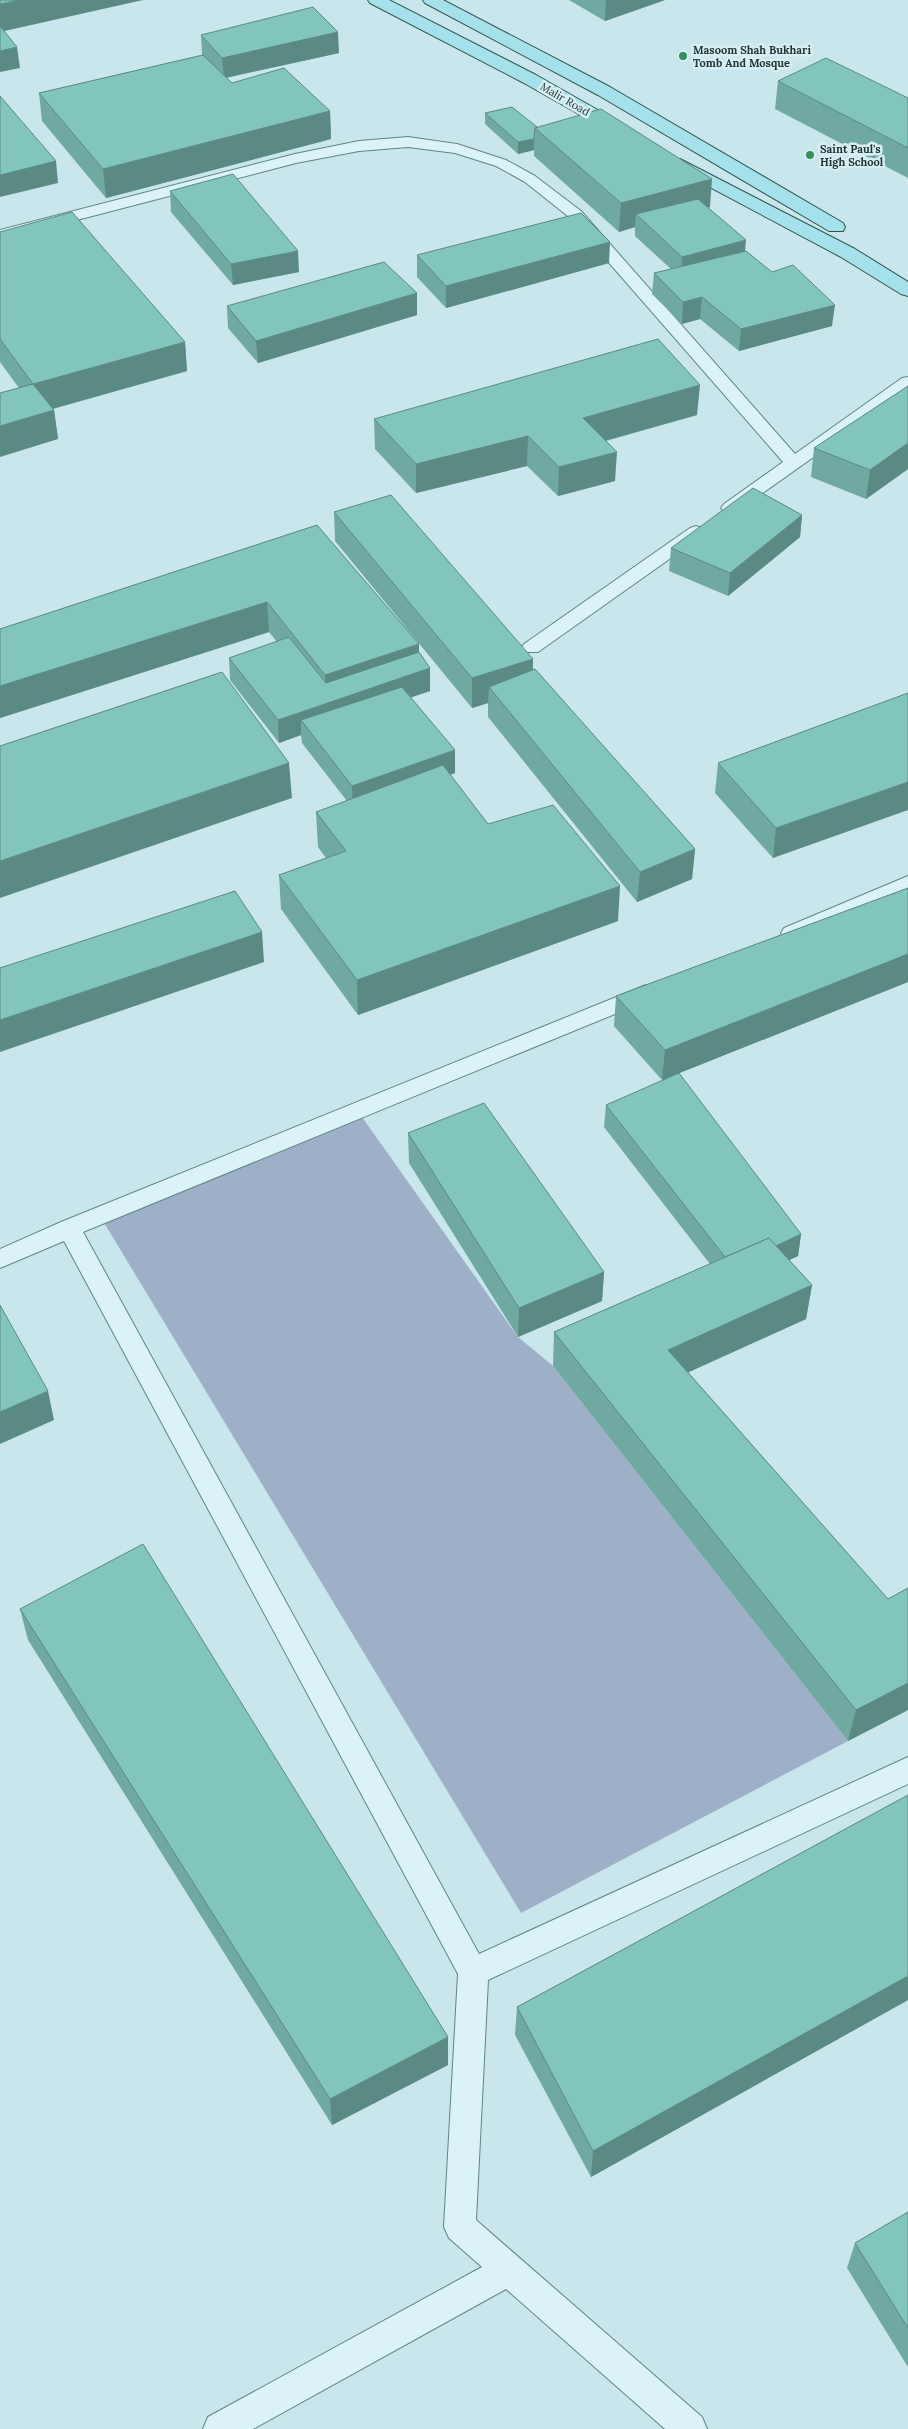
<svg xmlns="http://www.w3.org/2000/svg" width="908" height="2429" font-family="Lora,serif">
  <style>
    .green { fill: #9db0c8 }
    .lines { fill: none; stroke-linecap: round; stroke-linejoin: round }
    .lane-casing { stroke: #5f8584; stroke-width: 2 }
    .primary-casing { stroke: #325451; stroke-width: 2 }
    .lane { fill: #dbf2f6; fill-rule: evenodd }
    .primary { fill: #a4e1ea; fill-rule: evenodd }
    .wall { fill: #70a9a2 }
    .shaded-wall { fill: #5b8a84 }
    .building { fill: #82c5bc; stroke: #5b8a84 }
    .poi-dot { fill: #348f5c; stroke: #d7eef3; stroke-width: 2 }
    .labels { text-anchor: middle; stroke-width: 5; stroke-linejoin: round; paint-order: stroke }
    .far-poi-label { font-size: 11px; font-weight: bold; fill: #213735; stroke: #d7eef3; text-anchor: start }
    .far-street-label { font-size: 11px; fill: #213735; stroke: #d7eef3 }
  </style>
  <rect width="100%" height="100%" fill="#c8e6eb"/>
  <polygon class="green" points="357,1110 518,1337 553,1366 848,1741 521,1913 100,1216"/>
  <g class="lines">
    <defs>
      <g id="lane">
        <polygon points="408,137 457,144 506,160 535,176 581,211 795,454 902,378 908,377 908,390 736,512 724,512 721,508 724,504 783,462 569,217 525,182 496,166 455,153 408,147 359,151 296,163 0,240 0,230 295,154 359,141"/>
        <polygon points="696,526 702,528 705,532 702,536 538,652 524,652 521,648 524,644 690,528"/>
        <polygon points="908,876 908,891 800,938 792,940 784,938 781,933 784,928"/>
        <polygon points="646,985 654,988 657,993 654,998 83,1232 479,1954 908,1757 908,1784 488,1980 476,2220 702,2417 707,2429 665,2429 506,2289 253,2429 203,2429 208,2417 482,2267 449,2238 444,2227 458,1974 64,1241 0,1268 0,1249 61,1222"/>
      </g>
      <g id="primary">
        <polygon points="368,0 389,0 536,75 626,126 629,130 626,134 614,134 524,83 370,3"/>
        <polygon points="423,0 443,0 610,87 843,223 845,227 843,231 829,231 598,95 425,3"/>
        <polygon points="680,159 855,249 908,282 908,296 901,294 841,257 674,168 671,164 674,160"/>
      </g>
    </defs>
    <use href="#lane" class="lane-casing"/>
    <use href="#primary" class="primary-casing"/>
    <use href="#lane" class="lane"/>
    <use href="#primary" class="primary"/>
  </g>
  <g class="wall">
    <polygon points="569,0 665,0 605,21"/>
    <polygon points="201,35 339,53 226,78 232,83 330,111 331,139 106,198 42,121 39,93 202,55"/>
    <polygon points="778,81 908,98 908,178 775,109"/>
    <polygon points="485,113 537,127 710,207 708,208 745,251 832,326 739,351 700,319 682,324 652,294 654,273 671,269 635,236 635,227 619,232 534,156 534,150 518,154 485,124"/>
    <polygon points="170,191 299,272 233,285 171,212"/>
    <polygon points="0,232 185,342 187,371 53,409 54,410 58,439 19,388 0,362"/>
    <polygon points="417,255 609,263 446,308 417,277"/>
    <polygon points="417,293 417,315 258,363 228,328 227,306"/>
    <polygon points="908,386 908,469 866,499 811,477 814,448"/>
    <polygon points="697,415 606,441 615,481 558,496 527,466 416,493 375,449 374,419"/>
    <polygon points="334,512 533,659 533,670 695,849 692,879 637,902 488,717 488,703 472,708 335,541"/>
    <polygon points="802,515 800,537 728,596 669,571 671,548"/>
    <polygon points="317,525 419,644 419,652 430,668 430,691 411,697 455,773 450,775 488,824 618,921 358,1015 281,909 279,875 326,858 318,847 316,812 347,801 302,743 301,735 279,743 230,680 229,658 277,642 269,632 0,718 0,629"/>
    <polygon points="908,693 773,858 715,793 718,763"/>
    <polygon points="908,888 908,982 662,1080 614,1026 616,996"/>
    <polygon points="606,1105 801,1234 798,1256 789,1260 812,1285 806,1319 688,1372 888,1599 908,1588 908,1710 848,1741 553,1366 554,1332 710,1264 604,1127"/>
    <polygon points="408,1133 604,1272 602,1301 518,1337 409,1163"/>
    <polygon points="20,1609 448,2065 332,2125 28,1640"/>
    <polygon points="908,1795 908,2000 591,2177 515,2035 517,2007"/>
    <polygon points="908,2212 908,2367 847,2268 855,2243"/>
  </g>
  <g class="shaded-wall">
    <polygon points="20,0 143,0 0,32 0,4"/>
    <polygon points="606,0 665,0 605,21"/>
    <polygon points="338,32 339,53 224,78 222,58"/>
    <polygon points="17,47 20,68 0,72 0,51"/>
    <polygon points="330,111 331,139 106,198 103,169"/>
    <polygon points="534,139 534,150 518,154 518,142"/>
    <polygon points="56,161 58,183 0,197 0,175"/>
    <polygon points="712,179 710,207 647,224 636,214 635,227 619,232 621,203"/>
    <polygon points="746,240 744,262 681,278 682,257"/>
    <polygon points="610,242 609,263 446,308 446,286"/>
    <polygon points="298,251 299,272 233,285 231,264"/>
    <polygon points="417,293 417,315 258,363 256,341"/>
    <polygon points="702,297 700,319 682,324 683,302"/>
    <polygon points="835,305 832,326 739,351 741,329"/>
    <polygon points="185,342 187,371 37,413 33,384"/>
    <polygon points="700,385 697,415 582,447 583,418"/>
    <polygon points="54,410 58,439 0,457 0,426"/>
    <polygon points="528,436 527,466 416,493 416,464"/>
    <polygon points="908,443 908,469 866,499 870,470"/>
    <polygon points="617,452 615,481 558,496 559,467"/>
    <polygon points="802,515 800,537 728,596 730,573"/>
    <polygon points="267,602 269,632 0,718 0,686"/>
    <polygon points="419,644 419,672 430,668 430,691 310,732 301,720 301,735 279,743 278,720 326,704 325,675"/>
    <polygon points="533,659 532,689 489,687 488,703 472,708 472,678"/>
    <polygon points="455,750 455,773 353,808 352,786"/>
    <polygon points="289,763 292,798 0,898 0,861"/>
    <polygon points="908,782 908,810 773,858 776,828"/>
    <polygon points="695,849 692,879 637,902 640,872"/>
    <polygon points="620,886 618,921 358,1015 357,980"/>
    <polygon points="262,932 264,962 0,1052 0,1020"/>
    <polygon points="908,954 908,982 662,1080 665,1050"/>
    <polygon points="801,1234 798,1256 729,1288 731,1266"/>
    <polygon points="604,1272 602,1301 518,1337 519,1308"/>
    <polygon points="812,1285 806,1319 665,1383 668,1350"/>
    <polygon points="48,1391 54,1420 0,1444 0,1412"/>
    <polygon points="908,1683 908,1710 848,1741 856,1710"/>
    <polygon points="908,1976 908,2000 591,2177 593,2151"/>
    <polygon points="448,2037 448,2065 332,2125 330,2099"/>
  </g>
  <g class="building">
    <polygon points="0,0 20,0 0,4"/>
    <polygon points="313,7 338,32 222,58 201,35"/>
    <polygon points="0,26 17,47 0,51"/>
    <polygon points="203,55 232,83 284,68 330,111 103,169 39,93"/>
    <polygon points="826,58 908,98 908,148 778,81"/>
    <polygon points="0,96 56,161 0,175"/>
    <polygon points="512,107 537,127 535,128 534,139 518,142 485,113"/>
    <polygon points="601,109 712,179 621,203 535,128"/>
    <polygon points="233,174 298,251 231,264 170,191"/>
    <polygon points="698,199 746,240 682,257 636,214"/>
    <polygon points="72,212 185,342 33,384 0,339 0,232"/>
    <polygon points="581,213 610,242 446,286 417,255"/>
    <polygon points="746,251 772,272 793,265 835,305 741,329 702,297 683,302 654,273"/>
    <polygon points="384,262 417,293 256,341 227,306"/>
    <polygon points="658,339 700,385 583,418 617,452 559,467 528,436 416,464 374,419"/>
    <polygon points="33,384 54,410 0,426 0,393"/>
    <polygon points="908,386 908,443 870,470 814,448"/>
    <polygon points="753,488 802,515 730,573 671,548"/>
    <polygon points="391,495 533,659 472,678 334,512"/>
    <polygon points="317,525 419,644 325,675 267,602 0,686 0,629"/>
    <polygon points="289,637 326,683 419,652 430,668 278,720 229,658"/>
    <polygon points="535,669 695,849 640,872 489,687"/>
    <polygon points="222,672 289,763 0,861 0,746"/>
    <polygon points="402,687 455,750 352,786 301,720"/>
    <polygon points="908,693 908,782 776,828 718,763"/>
    <polygon points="443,765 488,824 553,805 620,886 357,980 279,875 346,851 316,812"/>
    <polygon points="908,888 908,954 665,1050 616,996"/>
    <polygon points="235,891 262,932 0,1020 0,968"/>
    <polygon points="679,1073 801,1234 776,1246 769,1238 725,1257 606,1105"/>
    <polygon points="484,1103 604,1272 519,1308 408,1133"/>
    <polygon points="769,1238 812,1285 668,1350 888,1599 908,1588 908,1683 856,1710 554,1332"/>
    <polygon points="0,1305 48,1391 0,1412"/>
    <polygon points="143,1544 448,2037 330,2099 20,1609"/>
    <polygon points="908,1795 908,1976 593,2151 517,2007"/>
    <polygon points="908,2212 908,2328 855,2243"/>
  </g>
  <g class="poi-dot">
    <circle cx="683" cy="56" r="5"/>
    <circle cx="810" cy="155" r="5"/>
  </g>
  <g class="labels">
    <g class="far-poi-label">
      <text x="693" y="54">Masoom Shah Bukhari<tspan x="693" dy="13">Tomb And Mosque</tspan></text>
      <text x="820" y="153">Saint Paul's<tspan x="820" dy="13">High School</tspan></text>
    </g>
    <g class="far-street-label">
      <text transform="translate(565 99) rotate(30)" y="4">Malir Road</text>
    </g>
  </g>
</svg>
